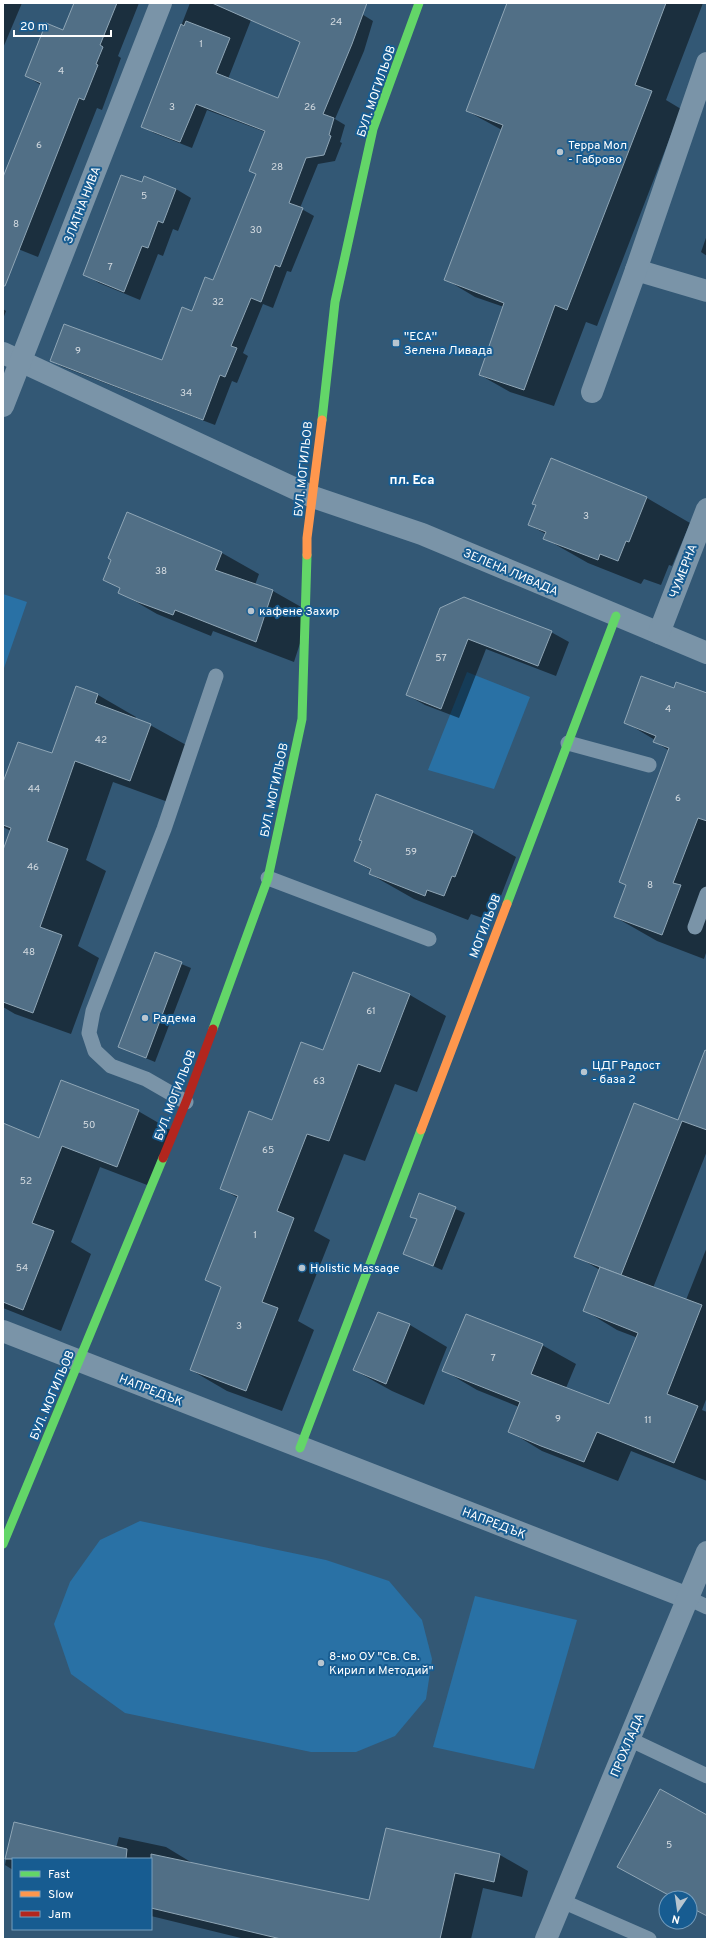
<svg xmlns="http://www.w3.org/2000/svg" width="710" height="1942" font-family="Overpass,sans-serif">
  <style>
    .green { fill: #2971a5 }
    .shadow { fill: #0007; fill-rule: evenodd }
    .building { fill: #516f86; stroke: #8fa6b6 }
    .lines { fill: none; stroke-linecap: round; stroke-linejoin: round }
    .lane { stroke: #7a94a8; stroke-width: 15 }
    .street { stroke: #7a94a8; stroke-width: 22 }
    .fast { stroke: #63d668; stroke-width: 9 }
    .slow { stroke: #ff974d; stroke-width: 9 }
    .jam { stroke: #b3261e; stroke-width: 9 }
    .poi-dot { fill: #b8c5cf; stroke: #175c91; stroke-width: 1.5 }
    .labels { text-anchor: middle; stroke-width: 4; stroke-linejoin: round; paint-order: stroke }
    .number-label { font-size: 10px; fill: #d4dbe1 }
    .street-label { font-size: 12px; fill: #fff; stroke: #175c91 }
    .poi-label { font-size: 12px; fill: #fff; stroke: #175c91; text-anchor: start }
    .neighbourhood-label { font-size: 13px; font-weight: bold; fill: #fff; stroke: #175c91 }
  </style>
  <rect width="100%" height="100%" fill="#335875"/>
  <g class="green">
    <polygon points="3,594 27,602 3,671"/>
    <polygon points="467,672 530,697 494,789 428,770"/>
    <polygon points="140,1521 326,1560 389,1581 422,1620 432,1659 426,1699 395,1736 356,1752 311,1752 125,1713 71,1674 54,1624 70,1582 100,1540"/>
    <polygon points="475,1596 577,1620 534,1769 433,1747"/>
  </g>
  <g class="shadow">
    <polygon points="3,3 22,3 3,48"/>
    <polygon points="75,3 139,3 118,56 121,58 102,110 97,108 38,257 3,243 3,180 41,85 26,76 64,31"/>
    <path d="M190,3H344L373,21L364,51L335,119L345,125L340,142L342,143L335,161L318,164L300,208L314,216L291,272L287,271L273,308L263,304L243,353L248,356L237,383L232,381L215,425L63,367L51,361H163L213,281L257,175L265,132L207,110L192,148L154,133L142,126ZM251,20L301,43L278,99L228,79Z"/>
    <polygon points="508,3 703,3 666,100 681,109 597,326 586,322 554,406 510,392 480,375 504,307 475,297 445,279 502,130 467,111"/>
    <polygon points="142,184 176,189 191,198 178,231 173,229 163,256 158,254 140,300 99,283 84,274"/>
    <polygon points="707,235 707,256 701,252"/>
    <polygon points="3,309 6,311 3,319"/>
    <polygon points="552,459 647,498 690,523 672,566 669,565 661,585 644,579 641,584 588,563 544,538 546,534 529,525"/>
    <polygon points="127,513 222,553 259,574 255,585 273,591 310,612 294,662 213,631 211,636 157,614 119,592 121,589 104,579"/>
    <polygon points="441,608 551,632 569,642 556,676 486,649 459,718 425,705 407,695"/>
    <polygon points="76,687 98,695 136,717 135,719 150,725 188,746 168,802 113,782 86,860 106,871 78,946 99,958 71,1034 15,1014 3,1007 3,853 11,831 3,827 3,785 52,755"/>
    <polygon points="674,690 707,694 707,950 704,959 657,941 615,917 627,886 670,751 655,742 655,740 625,722"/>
    <polygon points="472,832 516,857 499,901 495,900 488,920 471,914 468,920 414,899 370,874 372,871 355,861"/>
    <polygon points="155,953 191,968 155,1062 119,1047"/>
    <polygon points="410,995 446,1016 417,1092 395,1084 365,1161 344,1154 314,1231 330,1240 298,1321 314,1330 282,1411 227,1391 191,1370 222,1288 207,1280 238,1198 222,1189 323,1052"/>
    <polygon points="707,1076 707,1151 653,1288 686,1300 707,1247 707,1397 702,1410 707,1412 707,1481 631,1451 618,1481 542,1451 509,1431 519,1407 477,1390 443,1370 542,1345 576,1364 566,1388 609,1406 638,1338 617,1330 584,1310 600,1270 576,1256 679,1121"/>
    <polygon points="138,1111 176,1133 155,1188 100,1167 71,1242 91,1254 61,1331 3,1308 3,1133 39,1139"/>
    <polygon points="420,1194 465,1213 442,1270 404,1253 418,1220 412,1216"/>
    <polygon points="410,1325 447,1347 424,1405 392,1391 354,1370"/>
    <polygon points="14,1823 116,1848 119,1837 166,1847 194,1864 370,1902 500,1855 528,1871 522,1897 483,1888 471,1939 245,1939 151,1916 151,1859 13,1859 13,1870 5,1865"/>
  </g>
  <g class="building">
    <polygon points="74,3 117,3 100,45 103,47 96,64 98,65 84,100 79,98 5,286 3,286 3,177 41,83 25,76 46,23 63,30"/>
    <polygon points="212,3 367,3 352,44 323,114 334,118 329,135 331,136 324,155 306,158 289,203 303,208 280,267 275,265 261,302 251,298 231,346 237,348 225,377 220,375 203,420 50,361 64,324 162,360 182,307 192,311 205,277 213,280 256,174 249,171 265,131 196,104 180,142 141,127 181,24 184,26 186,21 230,38 216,73 278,98 300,42"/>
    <polygon points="507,3 666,3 635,85 652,91 567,310 555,305 524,390 479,375 504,303 444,280 503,125 466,111"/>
    <polygon points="121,175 142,182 144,176 176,189 163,223 158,221 148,248 142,246 124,292 83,275"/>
    <polygon points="551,458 647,497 629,542 626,541 618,561 600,554 598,560 543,539 546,532 528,525 536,505 532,504"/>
    <polygon points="127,512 222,552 215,570 273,590 256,642 175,610 173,615 138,602 118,593 120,588 103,580 111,560 108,558"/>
    <polygon points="464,597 552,631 538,666 468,639 441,709 406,695 440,608"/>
    <polygon points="641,676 674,688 676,682 707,693 707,821 698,818 673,883 681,885 662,935 614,917 626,885 619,882 669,748 653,742 656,736 624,723"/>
    <polygon points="76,686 98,694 95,703 151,724 130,781 75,761 47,841 68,849 40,927 62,935 33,1013 3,1002 3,850 11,828 3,825 3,782 18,742 52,753"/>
    <polygon points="376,794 473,831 455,877 452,876 444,896 427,890 425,896 369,874 371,869 354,861 362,841 359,840"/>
    <polygon points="155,952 182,962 146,1058 118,1047"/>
    <polygon points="353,972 410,994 380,1072 358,1064 329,1141 307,1134 277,1211 294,1218 262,1302 278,1308 246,1391 190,1370 221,1287 205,1280 238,1196 220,1189 249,1111 272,1120 301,1042 323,1050"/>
    <polygon points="705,1050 707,1051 707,1130 682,1121 621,1275 574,1257 634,1103 678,1120"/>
    <polygon points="61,1080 139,1110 117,1167 62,1146 32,1223 54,1231 23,1310 3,1302 3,1123 39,1138"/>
    <polygon points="419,1193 456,1207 433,1266 403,1254 417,1219 410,1217"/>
    <polygon points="600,1267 702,1305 667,1394 698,1406 674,1463 597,1432 584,1462 541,1446 508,1432 520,1402 442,1371 466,1314 543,1344 531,1374 609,1404 638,1333 583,1311"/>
    <polygon points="378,1312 410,1324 386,1384 353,1370"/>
    <polygon points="660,1789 707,1815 707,1916 690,1907 690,1898 674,1898 617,1867"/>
    <polygon points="14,1822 127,1849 126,1859 5,1859"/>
    <polygon points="386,1828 500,1854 494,1882 455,1873 440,1939 281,1939 151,1908 151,1854 369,1900"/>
  </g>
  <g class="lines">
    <g class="lane">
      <polyline points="568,743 649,765"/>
      <polyline points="268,878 429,939"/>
      <polyline points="695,927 707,894"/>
      <polyline points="186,1102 146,1079 111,1066 95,1051 89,1033 93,1011 164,829 216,676"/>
      <polyline points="688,1598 707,1607"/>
      <polyline points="629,1739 707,1776"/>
      <polyline points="562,1901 649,1939"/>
    </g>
    <g class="street">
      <polyline points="636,270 707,291"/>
      <polyline points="3,353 313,497 422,534 707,653"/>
      <polyline points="592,392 636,270 707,63"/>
      <polyline points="3,406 161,3"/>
      <polyline points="659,633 707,509"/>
      <polyline points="3,1331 688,1598"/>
      <polyline points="546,1939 707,1552"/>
    </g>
    <g class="fast">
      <polyline points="322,420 335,302 373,129 419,3"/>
      <polyline points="507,904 616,616"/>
      <polyline points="213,1029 268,878 302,719 307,555"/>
      <polyline points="300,1448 421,1130"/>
      <polyline points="3,1544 163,1158"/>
    </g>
    <g class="slow">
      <polyline points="307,555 307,538 322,420"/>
      <polyline points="421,1130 507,904"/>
    </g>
    <polyline class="jam" points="163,1158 186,1102 213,1029"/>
  </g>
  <g class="poi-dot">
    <circle cx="560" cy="152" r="4"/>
    <rect x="392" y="339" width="8" height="8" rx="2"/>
    <circle cx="251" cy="611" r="4"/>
    <circle cx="145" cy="1018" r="4"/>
    <circle cx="584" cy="1072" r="4"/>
    <circle cx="302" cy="1268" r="4"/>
    <circle cx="321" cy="1663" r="4"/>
  </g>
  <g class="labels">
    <g class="number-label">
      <text x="336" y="25">24</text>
      <text x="201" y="47">1</text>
      <text x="61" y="74">4</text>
      <text x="172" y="110">3</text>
      <text x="310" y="110">26</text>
      <text x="39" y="148">6</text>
      <text x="277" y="170">28</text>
      <text x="144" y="199">5</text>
      <text x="16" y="227">8</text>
      <text x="256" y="233">30</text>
      <text x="110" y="270">7</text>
      <text x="218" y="305">32</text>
      <text x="78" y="354">9</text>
      <text x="186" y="396">34</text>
      <text x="586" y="519">3</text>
      <text x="161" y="574">38</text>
      <text x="441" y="661">57</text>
      <text x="668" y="712">4</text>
      <text x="101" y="743">42</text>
      <text x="34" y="792">44</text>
      <text x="678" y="801">6</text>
      <text x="411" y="855">59</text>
      <text x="33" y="870">46</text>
      <text x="650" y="888">8</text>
      <text x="29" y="955">48</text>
      <text x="371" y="1014">61</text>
      <text x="319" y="1084">63</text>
      <text x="89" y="1128">50</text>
      <text x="268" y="1153">65</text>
      <text x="26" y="1184">52</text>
      <text x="255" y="1238">1</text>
      <text x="22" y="1271">54</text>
      <text x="239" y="1329">3</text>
      <text x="493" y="1361">7</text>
      <text x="558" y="1422">9</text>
      <text x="648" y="1423">11</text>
      <text x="669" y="1848">5</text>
    </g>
    <g class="street-label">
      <text transform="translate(376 91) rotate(-71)" y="4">БУЛ. МОГИЛЬОВ</text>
      <text transform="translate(82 205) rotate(-69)" y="4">ЗЛАТНА НИВА</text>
      <text transform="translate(303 469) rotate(-84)" y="4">БУЛ. МОГИЛЬОВ</text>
      <text transform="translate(683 571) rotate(-69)" y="4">ЧУМЕРНА</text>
      <text transform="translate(511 572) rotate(23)" y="4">ЗЕЛЕНА ЛИВАДА</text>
      <text transform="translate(274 790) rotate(-78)" y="4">БУЛ. МОГИЛЬОВ</text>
      <text transform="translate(485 926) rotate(-69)" y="4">МОГИЛЬОВ</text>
      <text transform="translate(175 1095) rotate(-69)" y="4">БУЛ. МОГИЛЬОВ</text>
      <text transform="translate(151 1390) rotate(21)" y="4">НАПРЕДЪК</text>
      <text transform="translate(52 1395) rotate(-67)" y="4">БУЛ. МОГИЛЬОВ</text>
      <text transform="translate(494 1523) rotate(21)" y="4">НАПРЕДЪК</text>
      <text transform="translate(627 1745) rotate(-67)" y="4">ПРОХЛАДА</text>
    </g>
    <g class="poi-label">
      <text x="568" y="149">Терра Мол<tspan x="568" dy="14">- Габрово</tspan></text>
      <text x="404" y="340">''ЕСА''<tspan x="404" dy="14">Зелена Ливада</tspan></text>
      <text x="259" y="615">кафене Захир</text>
      <text x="153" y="1022">Радема</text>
      <text x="592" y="1069">ЦДГ Радост<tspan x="592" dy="14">- база 2</tspan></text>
      <text x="310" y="1272">Holistic Massage</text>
      <text x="329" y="1660">8-мо ОУ "Св. Св.<tspan x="329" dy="14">Кирил и Методий"</tspan></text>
    </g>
    <g class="neighbourhood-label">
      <text x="412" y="484">пл. Еса</text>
    </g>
  </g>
  <rect width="710" height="1942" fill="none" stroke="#ffffff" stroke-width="8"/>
  <rect x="12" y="1858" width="140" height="72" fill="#175c91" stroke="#749dbd"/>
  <rect x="20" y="1871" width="20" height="6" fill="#63d668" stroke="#749dbd"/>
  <text x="48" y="1878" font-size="12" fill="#ffffff">Fast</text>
  <rect x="20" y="1891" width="20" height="6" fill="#ff974d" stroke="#749dbd"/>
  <text x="48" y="1898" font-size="12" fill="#ffffff">Slow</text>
  <rect x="20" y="1911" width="20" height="6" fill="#b3261e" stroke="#749dbd"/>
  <text x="48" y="1918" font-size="12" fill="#ffffff">Jam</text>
  <g transform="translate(678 1910) rotate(193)"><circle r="19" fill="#175c91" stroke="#749dbd"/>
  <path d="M0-3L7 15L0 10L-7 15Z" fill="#b8c5cf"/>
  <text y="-6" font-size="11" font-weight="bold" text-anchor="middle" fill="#ffffff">N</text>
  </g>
  <path d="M14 30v6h97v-6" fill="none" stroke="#ffffff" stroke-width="2"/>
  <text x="20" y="30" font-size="12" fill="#ffffff" stroke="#175c91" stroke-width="3" paint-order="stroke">20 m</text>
</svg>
